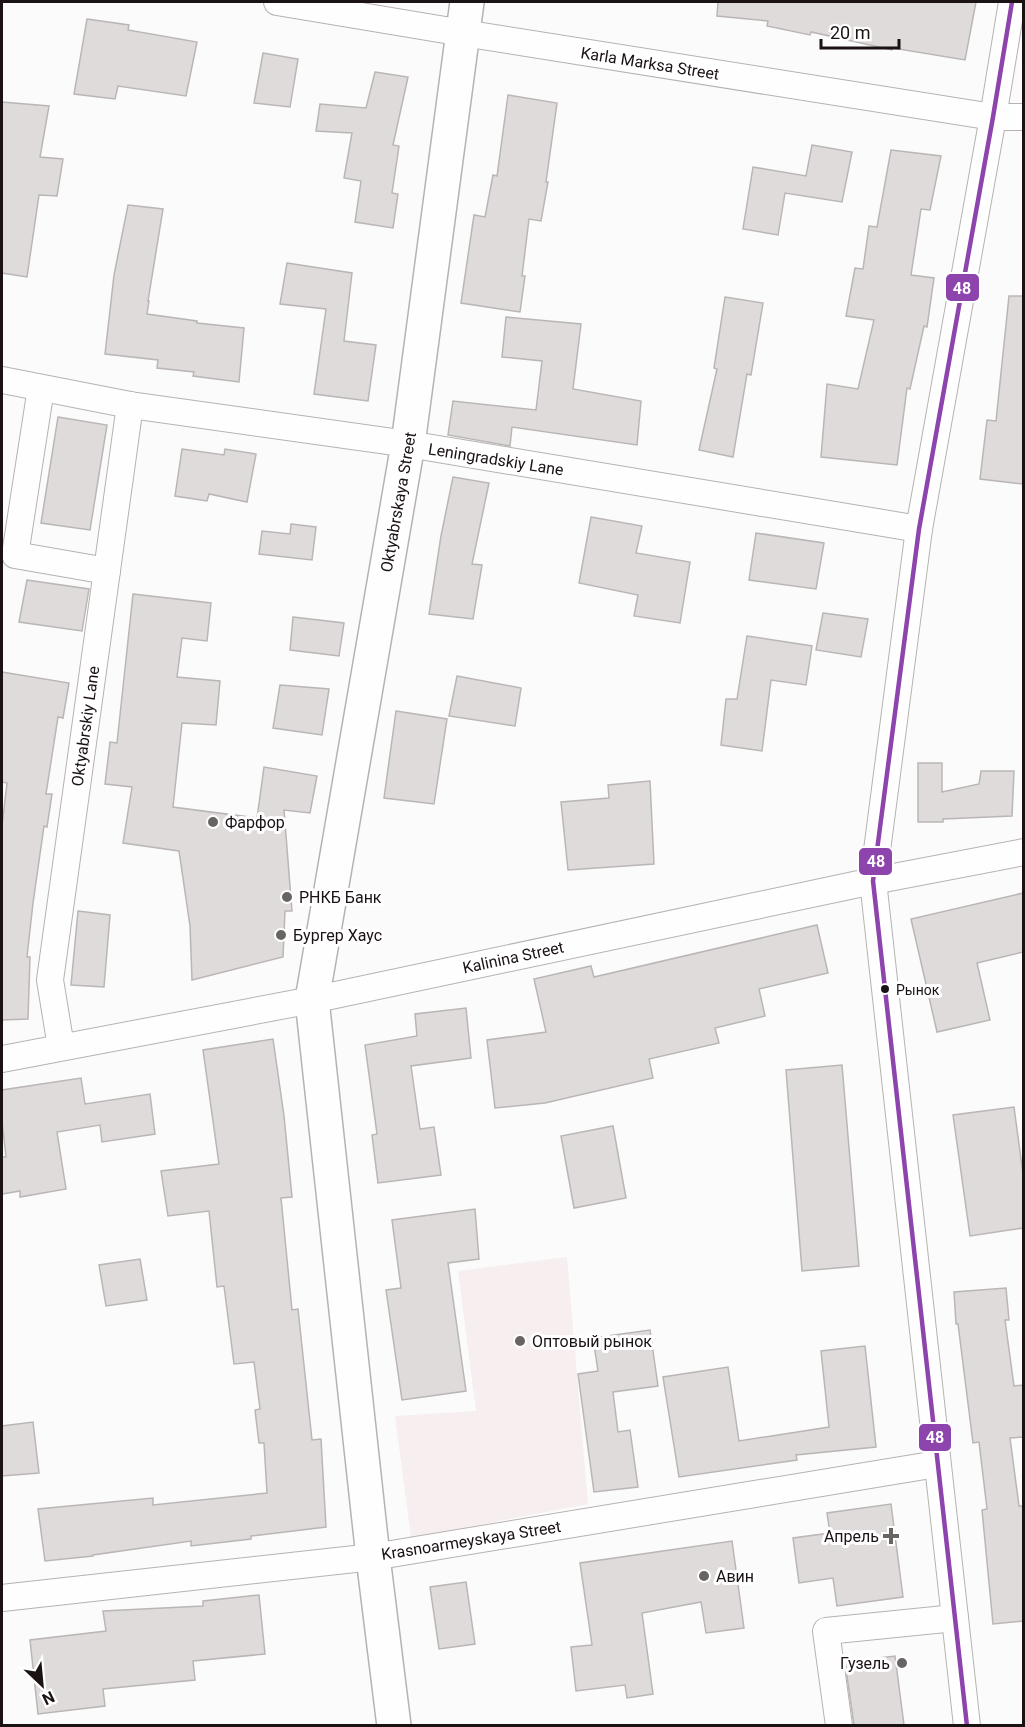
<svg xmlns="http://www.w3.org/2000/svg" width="1025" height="1727" font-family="Roboto,sans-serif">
	<rect width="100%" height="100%" fill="#fbfbfb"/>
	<path fill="#f7eeef" d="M567 1257 588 1504 411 1538 395 1416 476 1411 458 1271Z"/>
	<g fill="#e0dbdb" stroke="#bab6b6" stroke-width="1.5">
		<path d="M718 2H976L965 60 893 48 892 50 811 32 810 35 767 26 768 21 717 16Z"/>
		<path d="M87 19 129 25 128 30 197 42 186 96 118 86 115 99 74 94Z"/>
		<path d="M263 53 298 59 290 107 254 103Z"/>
		<path d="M375 72 408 77 393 145 399 146 392 193 398 194 393 228 355 222 361 181 344 178 352 133 316 131 320 104 366 108Z"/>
		<path d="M508 95 557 103 546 182H548L541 221 529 219 522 276H525L520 312 461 303 474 215 485 217 493 175 497 176Z"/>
		<path d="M2 102 49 106 40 157 63 159 57 196 39 195 27 277 2 273Z"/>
		<path d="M812 145 852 152 842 202 785 193 778 235 743 229 753 167 806 176Z"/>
		<path d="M891 150 941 156 930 210 921 209 911 275 934 278 927 327 924 326 910 389 907 388 897 465 821 457 827 384 858 389 874 320 846 316 855 268 863 269 869 226 877 227Z"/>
		<path d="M128 205 163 209 148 301H149L147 314 197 321V323L244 328 239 382 193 376 194 372 157 368 158 360 105 354 114 275Z"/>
		<path d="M287 263 352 273 344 341 376 345 368 401 314 394 326 309 280 304Z"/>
		<path d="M1009 296H1023V484L980 479 987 420 996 421Z"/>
		<path d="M725 297 763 303 751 375 747 374 733 457 699 450 717 369 714 368Z"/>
		<path d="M506 317 581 324 573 389 641 401 637 445 512 427 510 446 448 435 453 401 536 410 542 361 502 357Z"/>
		<path d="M58 417 107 425 90 530 41 523Z"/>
		<path d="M182 449 224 455 225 449 256 454 247 502 209 494 207 501 175 496Z"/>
		<path d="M453 477 489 483 472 564 482 565 473 619 429 614 441 536Z"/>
		<path d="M591 517 642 526 636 553 690 562 680 623 634 616 638 595 579 583Z"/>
		<path d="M291 524 316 527 312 560 259 554 262 531 290 534Z"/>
		<path d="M756 533 824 543 816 589 749 580Z"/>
		<path d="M27 580 89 589 82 631 19 622Z"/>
		<path d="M133 594 211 603 207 641 182 638 177 677 220 681 216 725 182 723 173 807 257 818 264 767 317 776 310 813 284 810 292 911H285L283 957 192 980 190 926 179 851 123 843 132 787 105 784 110 742 117 743Z"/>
		<path d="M823 613 868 619 861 657 816 650Z"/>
		<path d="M293 617 344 623 339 656 290 650Z"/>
		<path d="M747 636 812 646 806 685 771 680 762 751 721 745 726 699H737Z"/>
		<path d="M2 672 69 683 63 718 58 717 46 794H52L47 827 44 826 33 903 27 957H30L28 1019 2 1020V826L7 783 2 782Z"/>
		<path d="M457 676 521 688 515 726 449 716Z"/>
		<path d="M280 685 329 689 322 735 273 728Z"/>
		<path d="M396 711 447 719 434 804 384 798Z"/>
		<path d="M918 763H942V792L979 784 981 771H1014L1012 816 943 819V822H918Z"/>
		<path d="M650 781 654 864 568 870 561 802 609 798 608 785Z"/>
		<path d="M1023 893V952L977 963 990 1020 937 1032 911 919Z"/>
		<path d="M78 911 110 915 104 987 71 985Z"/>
		<path d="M817 925 828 973 759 989 765 1016 715 1028 719 1043 649 1059 653 1078 545 1103 495 1108 487 1040 546 1032 534 979 591 966 594 977Z"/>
		<path d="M466 1008 471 1058 411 1066 420 1129 434 1127 441 1175 378 1183 372 1135 377 1134 365 1045 417 1036 415 1014Z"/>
		<path d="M273 1039 284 1116 292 1197 281 1198 292 1310 298 1309 312 1440 321 1439 326 1527 251 1536V1539L191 1546V1541L93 1555V1556L45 1561 38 1509 153 1498V1505L267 1493 264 1443H259L255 1410 260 1409 254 1362 234 1364 224 1286 217 1287 209 1211 168 1216 161 1171 219 1164 203 1050Z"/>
		<path d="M842 1065 859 1266 802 1271 786 1070Z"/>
		<path d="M81 1078 85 1104 150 1094 155 1134 102 1142 100 1125 57 1132 66 1189 20 1197V1191L2 1194V1157H6L2 1121V1090Z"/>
		<path d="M1014 1107 1023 1174V1228L970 1236 953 1115Z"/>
		<path d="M613 1126 626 1198 574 1208 561 1136Z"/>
		<path d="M475 1209 479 1259 448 1263 466 1391 402 1400 386 1290 401 1288 392 1220Z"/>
		<path d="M140 1259 147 1300 106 1306 99 1265Z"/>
		<path d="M1006 1288 1009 1320H1005L1014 1386 1023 1385V1437L1010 1438 1019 1506H1023V1621L993 1624 982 1510 987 1509 979 1442 973 1443 958 1324H956L954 1292Z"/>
		<path d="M650 1330 658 1386 613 1392 618 1432 630 1430 638 1487 594 1492 578 1374 598 1371 593 1338Z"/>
		<path d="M865 1346 876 1447 796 1455 797 1460 679 1477 663 1377 728 1367 739 1441 829 1427 821 1351Z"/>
		<path d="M33 1422 39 1473 2 1476V1426Z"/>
		<path d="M891 1504 903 1597 837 1606 833 1578 799 1583 793 1538 830 1533 827 1513Z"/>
		<path d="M732 1541 744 1628 706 1633 701 1602 642 1613 653 1694 627 1698 625 1685 576 1691 571 1647 592 1645 580 1563Z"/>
		<path d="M466 1582 475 1644 439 1649 430 1587Z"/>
		<path d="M259 1595 265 1654 193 1661 195 1680 103 1689 105 1706 38 1714 30 1640 106 1631 103 1611 203 1606V1601Z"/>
		<path d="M895 1656 904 1725H854L845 1662Z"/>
	</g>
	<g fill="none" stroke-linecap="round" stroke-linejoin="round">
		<g stroke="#b7b2b2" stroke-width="28">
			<g id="minor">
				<path d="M277 2 463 33 993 117H1024"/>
				<path d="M2 380 130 405 408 444 919 529"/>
				<path d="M41 388 15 555 107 571"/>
				<path d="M61 1047 50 980 130 405"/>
				<path d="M2 1059 312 1000 873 881 1024 852"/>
				<path d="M2 1598 373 1557 937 1464"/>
				<path d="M839 1726 826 1631 955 1618"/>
				<path d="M967 1726 873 881 919 529 993 117 1012 2"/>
			</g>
		</g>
		<g stroke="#b7b2b2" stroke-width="36">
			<path id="major" d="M394 1726 373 1557 312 1000 408 444 467 2"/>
		</g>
		<use href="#minor" stroke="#fefefe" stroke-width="26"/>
		<use href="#major" stroke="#fefefe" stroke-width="33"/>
		<g stroke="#fff" stroke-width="9">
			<path id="bus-1" d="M967 1726 873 881 919 529 993 117 1012 2"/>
		</g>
		<use href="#bus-1" stroke="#8e44ad" stroke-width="4.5"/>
	</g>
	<g fill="#696464" stroke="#fff" stroke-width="2">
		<circle cx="213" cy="822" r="6"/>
		<circle cx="287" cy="897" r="6"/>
		<circle cx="281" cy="935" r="6"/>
		<circle cx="520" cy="1341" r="6"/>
		<path d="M888 1527h6v6h6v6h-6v6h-6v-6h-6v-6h6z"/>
		<circle cx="704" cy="1576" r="6"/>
		<circle cx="902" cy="1663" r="6"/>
	</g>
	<circle fill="#1b1213" stroke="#fff" stroke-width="2" cx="885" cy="989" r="5"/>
	<g text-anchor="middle" stroke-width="6" stroke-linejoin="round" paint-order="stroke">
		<g font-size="14" fill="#1b1213" stroke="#fff" text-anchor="start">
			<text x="896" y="995">Рынок</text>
		</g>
		<g font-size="16" fill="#1b1213" stroke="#fff">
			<text transform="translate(650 63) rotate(9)" y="6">Karla Marksa Street</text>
			<text transform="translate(496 459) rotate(9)" y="6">Leningradskiy Lane</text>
			<text transform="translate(398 502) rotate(-80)" y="6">Oktyabrskaya Street</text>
			<text transform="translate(85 726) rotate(-82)" y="6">Oktyabrskiy Lane</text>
			<text transform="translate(513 957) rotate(-12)" y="6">Kalinina Street</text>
			<text transform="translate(471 1540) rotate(-9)" y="6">Krasnoarmeyskaya Street</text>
		</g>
		<g font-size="16" fill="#1b1213" stroke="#fff" text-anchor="start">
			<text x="225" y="828">Фарфор</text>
			<text x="299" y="903">РНКБ Банк</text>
			<text x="293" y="941">Бургер Хаус</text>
			<text x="532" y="1347">Оптовый рынок</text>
			<text x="879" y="1542" text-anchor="end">Апрель</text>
			<text x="716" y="1582">Авин</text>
			<text x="890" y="1669" text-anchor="end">Гузель</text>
		</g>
	</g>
	<g stroke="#fff" stroke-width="2">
		<rect x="945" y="273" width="35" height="29" rx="6" fill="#8e44ad"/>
		<rect x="858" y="847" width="35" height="29" rx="6" fill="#8e44ad"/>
		<rect x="918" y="1423" width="34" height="29" rx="6" fill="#8e44ad"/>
	</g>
	<g font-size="16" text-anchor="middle" font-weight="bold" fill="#fff">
		<text x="962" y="294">48</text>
		<text x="876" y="867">48</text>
		<text x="935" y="1443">48</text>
	</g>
	<rect width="1025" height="1727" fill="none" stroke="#1b1213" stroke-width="6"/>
	<g transform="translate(42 1685) rotate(154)" stroke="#ffffff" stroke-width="4.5" paint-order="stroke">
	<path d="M0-4.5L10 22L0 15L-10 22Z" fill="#1b1213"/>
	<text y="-9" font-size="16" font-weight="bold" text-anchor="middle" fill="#1b1213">N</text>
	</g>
	<path d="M821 39v9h78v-9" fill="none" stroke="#1b1213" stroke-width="3"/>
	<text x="830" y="39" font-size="18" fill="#1b1213" stroke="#ffffff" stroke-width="4.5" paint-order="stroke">20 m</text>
</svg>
